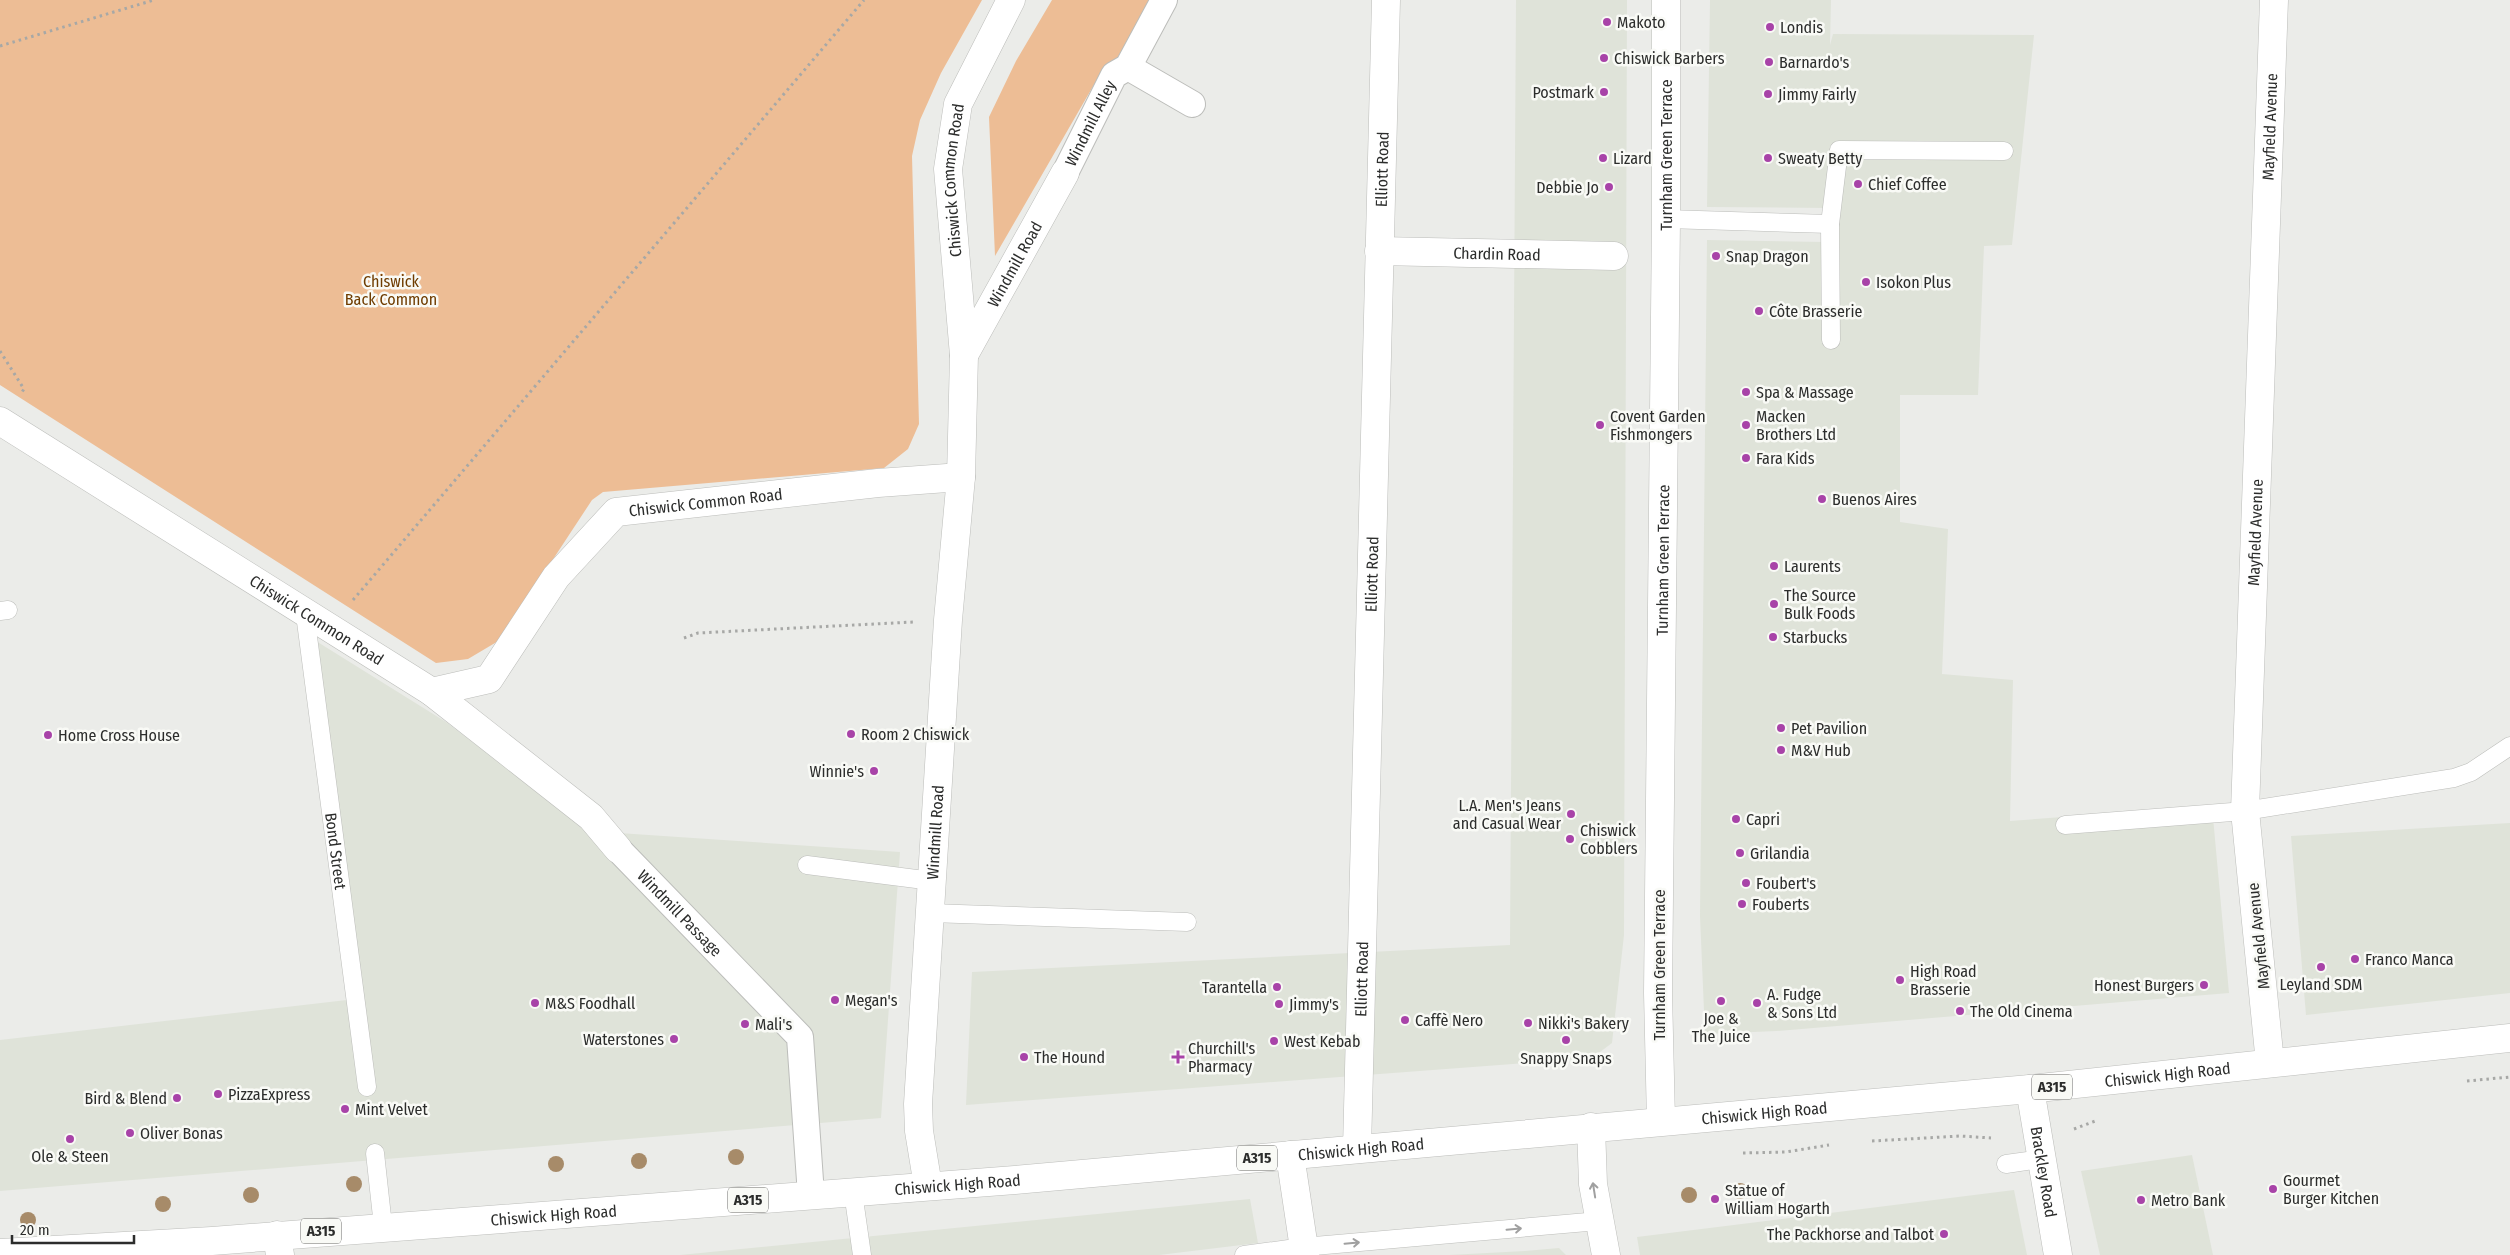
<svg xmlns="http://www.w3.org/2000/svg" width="2510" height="1255" font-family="'Fira Sans Condensed',sans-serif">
	<rect width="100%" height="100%" fill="#ebece9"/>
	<g fill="#dfe3d9">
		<path d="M1516 0H1627L1624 935 1612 1043 1592 1058 966 1105 972 972 1510 945Z"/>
		<path d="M1710 0H1831L1830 45 1833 34 2034 35 2012 245 1984 246 1978 395H1900V522L1948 529 1942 674 2013 680 2010 821 2212 806 2229 993 1777 1031 1705 1034 1700 916 1707 240 1826 242 1829 208 1707 207Z"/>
		<path d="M316 641 446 722 589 831 900 852 881 1118 0 1191V1040L364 998Z"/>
		<path d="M2510 823V993L2306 1015 2291 836Z"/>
		<path d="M2192 1155 2213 1255H2100L2081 1171Z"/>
		<path d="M2014 1190 2027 1255H1640L1637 1237Z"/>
		<path d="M1250 1199 1258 1243 1159 1255H680Z"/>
		<path d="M1559 1248 1566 1255H1449L1525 1251Z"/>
	</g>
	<g fill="#edbd95">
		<path d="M0 0H982L941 73 920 120 912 156 919 424 908 449 884 468 603 492 592 500 500 640 468 659 436 663 0 385Z"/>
		<path d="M1052 0H1151L1115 62 1103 69 995 256 989 117 1016 61Z"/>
	</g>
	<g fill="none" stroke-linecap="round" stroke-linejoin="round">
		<g stroke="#bcbdba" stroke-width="19">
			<g id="service">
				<path d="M1666 219 1830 224"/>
				<path d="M1831 340 1830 224 1839 150 2004 151"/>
				<path d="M0 611 8 610"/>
				<path id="s1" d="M305 614 367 1087"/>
				<path d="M2065 825 2245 811 2454 778 2471 772 2510 746"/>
				<path d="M807 865 932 881"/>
				<path d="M930 913 1187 922"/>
				<path d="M375 1153 383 1226"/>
				<path d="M2006 1164 2041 1159"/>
				<path d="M853 1192 862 1255"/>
				<path d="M1244 1255 1303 1247 1599 1221"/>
			</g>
		</g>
		<g stroke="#bcbdba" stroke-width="28">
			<g id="pedestrian">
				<path d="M1128 67 1192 104"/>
				<path id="s2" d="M1065 173 1114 75 1128 67 1164 0"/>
				<path id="s3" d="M618 849 800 1037 811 1195"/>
			</g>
		</g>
		<g stroke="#bcbdba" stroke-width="29">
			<g id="minor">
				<path id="s4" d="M1379 251 1614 256"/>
				<path id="s5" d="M964 355 1065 173"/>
				<path id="s6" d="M0 421 432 692 489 679 556 577 616 512 878 483 961 477"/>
				<path d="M432 692 591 817 618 849"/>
				<path id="s7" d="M2270 1063 2245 811 2274 0"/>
				<path id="s8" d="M2030 1089 2058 1255"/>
				<path d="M1591 1127 1593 1184 1606 1255"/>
				<path id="s9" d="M1357 1149 1386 0"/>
				<path d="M1290 1155 1305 1255"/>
				<path id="s10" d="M928 1186 919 1131 918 1104 948 620 961 477 964 355 948 169 958 104 1011 0"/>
				<path d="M277 1235 280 1255"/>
			</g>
		</g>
		<g stroke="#bcbdba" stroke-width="29">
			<g id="secondary">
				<path id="s11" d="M1661 1121 1658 993 1666 219V0"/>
			</g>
		</g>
		<g stroke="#bcbdba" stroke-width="29">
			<g id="primary">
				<path id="s12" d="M0 1253 212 1241 1015 1180 2030 1089 2510 1038"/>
			</g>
		</g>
		<g stroke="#a7a8a6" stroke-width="3" stroke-dasharray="2.5 4" stroke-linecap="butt">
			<path d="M0 46 154 0"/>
			<path d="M0 351 24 389 22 392"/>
			<path d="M353 600 864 0"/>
			<path d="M684 638 698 633 913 622"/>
			<path d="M2467 1081 2510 1077"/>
			<path d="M2074 1129 2098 1120"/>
			<path d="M1872 1141 1960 1136 1991 1138"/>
			<path d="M1743 1153 1786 1152 1829 1145"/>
		</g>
		<use href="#service" stroke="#fff" stroke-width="18"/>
		<use href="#pedestrian" stroke="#fff" stroke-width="26"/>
		<use href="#minor" stroke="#fff" stroke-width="28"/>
		<use href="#secondary" stroke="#fff" stroke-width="28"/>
		<use href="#primary" stroke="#fff" stroke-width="28"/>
	</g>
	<g fill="#a78b69">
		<circle cx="736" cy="1157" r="8"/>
		<circle cx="639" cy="1161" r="8"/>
		<circle cx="556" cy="1164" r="8"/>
		<circle cx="354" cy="1184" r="8"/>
		<circle cx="1740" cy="1191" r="8"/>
		<circle cx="251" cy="1195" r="8"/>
		<circle cx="1689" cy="1195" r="8"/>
		<circle cx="163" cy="1204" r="8"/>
		<circle cx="28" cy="1220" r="8"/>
	</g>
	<defs><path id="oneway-shaft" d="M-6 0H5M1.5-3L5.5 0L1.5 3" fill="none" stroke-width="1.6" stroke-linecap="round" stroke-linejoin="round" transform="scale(1.25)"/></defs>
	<g stroke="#a0a0a0">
		<use href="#oneway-shaft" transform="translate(1594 1190) rotate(-99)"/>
		<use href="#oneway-shaft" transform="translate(1514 1229) rotate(-5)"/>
		<use href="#oneway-shaft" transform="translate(1352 1243) rotate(-5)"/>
	</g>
	<g fill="#a843a8" stroke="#f9faf6" stroke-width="2">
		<circle cx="1607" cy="22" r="5"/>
		<circle cx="1770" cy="27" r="5"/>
		<circle cx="1604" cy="58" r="5"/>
		<circle cx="1769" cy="62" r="5"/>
		<circle cx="1604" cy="92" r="5"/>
		<circle cx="1768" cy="94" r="5"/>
		<circle cx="1603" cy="158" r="5"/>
		<circle cx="1768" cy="158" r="5"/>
		<circle cx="1858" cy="184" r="5"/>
		<circle cx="1609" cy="187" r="5"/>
		<circle cx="1716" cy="256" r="5"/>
		<circle cx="1866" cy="282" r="5"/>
		<circle cx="1759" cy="311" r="5"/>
		<circle cx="1746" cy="392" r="5"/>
		<circle cx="1600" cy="425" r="5"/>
		<circle cx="1746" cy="425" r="5"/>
		<circle cx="1746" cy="458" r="5"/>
		<circle cx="1822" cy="499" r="5"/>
		<circle cx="1774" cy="566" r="5"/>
		<circle cx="1774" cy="604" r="5"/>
		<circle cx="1773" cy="637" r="5"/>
		<circle cx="1781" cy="728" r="5"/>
		<circle cx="851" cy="734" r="5"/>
		<circle cx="48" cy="735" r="5"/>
		<circle cx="1781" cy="750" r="5"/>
		<circle cx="874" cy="771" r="5"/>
		<circle cx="1571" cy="814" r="5"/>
		<circle cx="1736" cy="819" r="5"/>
		<circle cx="1570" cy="839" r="5"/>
		<circle cx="1740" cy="853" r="5"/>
		<circle cx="1746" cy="883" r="5"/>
		<circle cx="1742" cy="904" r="5"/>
		<circle cx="2355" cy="959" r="5"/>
		<circle cx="2321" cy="967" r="5"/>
		<circle cx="1900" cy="980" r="5"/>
		<circle cx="2204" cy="985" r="5"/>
		<circle cx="1277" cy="987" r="5"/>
		<circle cx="835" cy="1000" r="5"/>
		<circle cx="1721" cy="1001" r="5"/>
		<circle cx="535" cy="1003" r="5"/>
		<circle cx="1757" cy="1003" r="5"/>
		<circle cx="1279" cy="1004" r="5"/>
		<circle cx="1960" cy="1011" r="5"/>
		<circle cx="1405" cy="1020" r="5"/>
		<circle cx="1528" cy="1023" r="5"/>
		<circle cx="745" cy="1024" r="5"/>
		<circle cx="674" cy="1039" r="5"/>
		<circle cx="1566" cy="1040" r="5"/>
		<circle cx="1274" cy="1041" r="5"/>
		<circle cx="1024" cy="1057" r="5"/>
		<path d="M1175.5 1049.5h5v5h5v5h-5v5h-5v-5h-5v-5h5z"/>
		<circle cx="218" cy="1094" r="5"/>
		<circle cx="177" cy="1098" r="5"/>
		<circle cx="345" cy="1109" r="5"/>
		<circle cx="130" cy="1133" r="5"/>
		<circle cx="70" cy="1139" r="5"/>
		<circle cx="2273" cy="1189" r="5"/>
		<circle cx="1715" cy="1199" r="5"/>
		<circle cx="2141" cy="1200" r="5"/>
		<circle cx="1944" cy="1234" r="5"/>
	</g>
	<g text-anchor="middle" stroke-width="5" stroke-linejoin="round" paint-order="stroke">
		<g fill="#f9faf6" stroke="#6a6a69" stroke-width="1">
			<rect x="2032" y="1074.5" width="40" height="25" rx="4"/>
			<rect x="1237" y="1145.5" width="40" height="25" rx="4"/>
			<rect x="728" y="1187.5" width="40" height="25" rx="4"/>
			<rect x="301" y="1218.5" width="40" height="25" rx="4"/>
		</g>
		<g font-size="15" font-weight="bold" fill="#2c2d2c">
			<text x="2052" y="1092">A315</text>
			<text x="1257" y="1163">A315</text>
			<text x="748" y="1205">A315</text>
			<text x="321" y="1236">A315</text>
		</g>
		<g font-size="16" fill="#2c2d2c" stroke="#f9faf6" text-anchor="start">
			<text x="1617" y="28">Makoto</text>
			<text x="1780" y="33">Londis</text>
			<text x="1614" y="64">Chiswick Barbers</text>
			<text x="1779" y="68">Barnardo's</text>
			<text x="1594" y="98" text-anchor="end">Postmark</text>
			<text x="1778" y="100">Jimmy Fairly</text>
			<text x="1613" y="164">Lizard</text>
			<text x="1778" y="164">Sweaty Betty</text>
			<text x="1868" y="190">Chief Coffee</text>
			<text x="1599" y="193" text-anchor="end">Debbie Jo</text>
			<text x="1726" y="262">Snap Dragon</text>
			<text x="1876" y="288">Isokon Plus</text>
			<text x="1769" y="317">Côte Brasserie</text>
			<text x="1756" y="398">Spa &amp; Massage</text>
			<text x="1610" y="422">Covent Garden<tspan x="1610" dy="18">Fishmongers</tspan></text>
			<text x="1756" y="422">Macken<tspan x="1756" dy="18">Brothers Ltd</tspan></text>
			<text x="1756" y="464">Fara Kids</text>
			<text x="1832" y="505">Buenos Aires</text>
			<text x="1784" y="572">Laurents</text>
			<text x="1784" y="601">The Source<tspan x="1784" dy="18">Bulk Foods</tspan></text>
			<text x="1783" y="643">Starbucks</text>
			<text x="1791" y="734">Pet Pavilion</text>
			<text x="861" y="740">Room 2 Chiswick</text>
			<text x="58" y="741">Home Cross House</text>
			<text x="1791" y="756">M&amp;V Hub</text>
			<text x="864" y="777" text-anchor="end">Winnie's</text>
			<text x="1561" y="811" text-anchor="end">L.A. Men's Jeans<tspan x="1561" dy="18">and Casual Wear</tspan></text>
			<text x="1746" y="825">Capri</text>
			<text x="1580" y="836">Chiswick<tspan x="1580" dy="18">Cobblers</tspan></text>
			<text x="1750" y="859">Grilandia</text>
			<text x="1756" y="889">Foubert's</text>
			<text x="1752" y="910">Fouberts</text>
			<text x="2365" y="965">Franco Manca</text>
			<text x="1910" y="977">High Road<tspan x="1910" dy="18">Brasserie</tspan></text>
			<text x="2321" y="990" text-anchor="middle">Leyland SDM</text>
			<text x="2194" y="991" text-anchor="end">Honest Burgers</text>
			<text x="1267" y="993" text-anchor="end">Tarantella</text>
			<text x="1767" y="1000">A. Fudge<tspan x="1767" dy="18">&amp; Sons Ltd</tspan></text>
			<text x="845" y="1006">Megan's</text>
			<text x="545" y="1009">M&amp;S Foodhall</text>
			<text x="1289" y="1010">Jimmy's</text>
			<text x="1970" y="1017">The Old Cinema</text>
			<text x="1721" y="1024" text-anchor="middle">Joe &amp;<tspan x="1721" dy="18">The Juice</tspan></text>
			<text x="1415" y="1026">Caffè Nero</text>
			<text x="1538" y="1029">Nikki's Bakery</text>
			<text x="755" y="1030">Mali's</text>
			<text x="664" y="1045" text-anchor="end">Waterstones</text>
			<text x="1284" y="1047">West Kebab</text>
			<text x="1188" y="1054">Churchill's<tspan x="1188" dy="18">Pharmacy</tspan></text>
			<text x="1034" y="1063">The Hound</text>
			<text x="1566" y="1064" text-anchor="middle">Snappy Snaps</text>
			<text x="228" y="1100">PizzaExpress</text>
			<text x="167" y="1104" text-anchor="end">Bird &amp; Blend</text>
			<text x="355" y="1115">Mint Velvet</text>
			<text x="140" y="1139">Oliver Bonas</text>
			<text x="70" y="1162" text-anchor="middle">Ole &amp; Steen</text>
			<text x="2283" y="1186">Gourmet<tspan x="2283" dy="18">Burger Kitchen</tspan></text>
			<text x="1725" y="1196">Statue of<tspan x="1725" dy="18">William Hogarth</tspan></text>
			<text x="2151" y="1206">Metro Bank</text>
			<text x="1934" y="1240" text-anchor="end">The Packhorse and Talbot</text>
		</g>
		<g font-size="16" fill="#2c2d2c" stroke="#f9faf6">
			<text dy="6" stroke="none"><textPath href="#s2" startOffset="56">Windmill Alley</textPath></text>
			<text dy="6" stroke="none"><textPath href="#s7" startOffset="938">Mayfield Avenue</textPath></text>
			<text dy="6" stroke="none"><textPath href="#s11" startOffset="966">Turnham Green Terrace</textPath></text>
			<text dy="6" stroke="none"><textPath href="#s9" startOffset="980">Elliott Road</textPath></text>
			<text dy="6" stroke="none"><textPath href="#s10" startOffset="1009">Chiswick Common Road</textPath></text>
			<text dy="6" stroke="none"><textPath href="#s4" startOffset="118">Chardin Road</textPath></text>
			<text dy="6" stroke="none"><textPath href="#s5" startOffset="104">Windmill Road</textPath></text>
			<text dy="6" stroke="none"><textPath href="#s6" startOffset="869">Chiswick Common Road</textPath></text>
			<text dy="6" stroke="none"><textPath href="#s7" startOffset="532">Mayfield Avenue</textPath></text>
			<text dy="6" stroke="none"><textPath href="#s11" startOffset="561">Turnham Green Terrace</textPath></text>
			<text dy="6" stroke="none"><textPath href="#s9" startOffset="575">Elliott Road</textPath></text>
			<text dy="6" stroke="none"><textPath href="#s6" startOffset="374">Chiswick Common Road</textPath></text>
			<text dy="6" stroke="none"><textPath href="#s10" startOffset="355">Windmill Road</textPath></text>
			<text dy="6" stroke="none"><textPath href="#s1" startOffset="239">Bond Street</textPath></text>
			<text dy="6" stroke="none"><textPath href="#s3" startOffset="89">Windmill Passage</textPath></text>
			<text transform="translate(2258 936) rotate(-96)" y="6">Mayfield Avenue</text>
			<text transform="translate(1659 965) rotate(-90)" y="6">Turnham Green Terrace</text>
			<text dy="6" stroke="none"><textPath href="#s9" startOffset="170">Elliott Road</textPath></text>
			<text dy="6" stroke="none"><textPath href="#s12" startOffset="2175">Chiswick High Road</textPath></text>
			<text dy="6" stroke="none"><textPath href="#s12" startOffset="1770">Chiswick High Road</textPath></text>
			<text dy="6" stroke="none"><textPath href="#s12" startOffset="1365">Chiswick High Road</textPath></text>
			<text dy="6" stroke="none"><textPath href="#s8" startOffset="84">Brackley Road</textPath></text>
			<text dy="6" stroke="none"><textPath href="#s12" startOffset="960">Chiswick High Road</textPath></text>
			<text dy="6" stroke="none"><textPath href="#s12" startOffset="555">Chiswick High Road</textPath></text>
		</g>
		<g font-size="16" fill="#6f3c00" stroke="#f9faf6">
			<text x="391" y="287">Chiswick<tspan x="391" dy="18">Back Common</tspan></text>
		</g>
	</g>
	<path d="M12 1235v8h122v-8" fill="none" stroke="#2c2d2c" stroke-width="2.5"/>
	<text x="20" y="1235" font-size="15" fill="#2c2d2c" stroke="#f9faf6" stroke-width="4" paint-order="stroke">20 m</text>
</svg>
